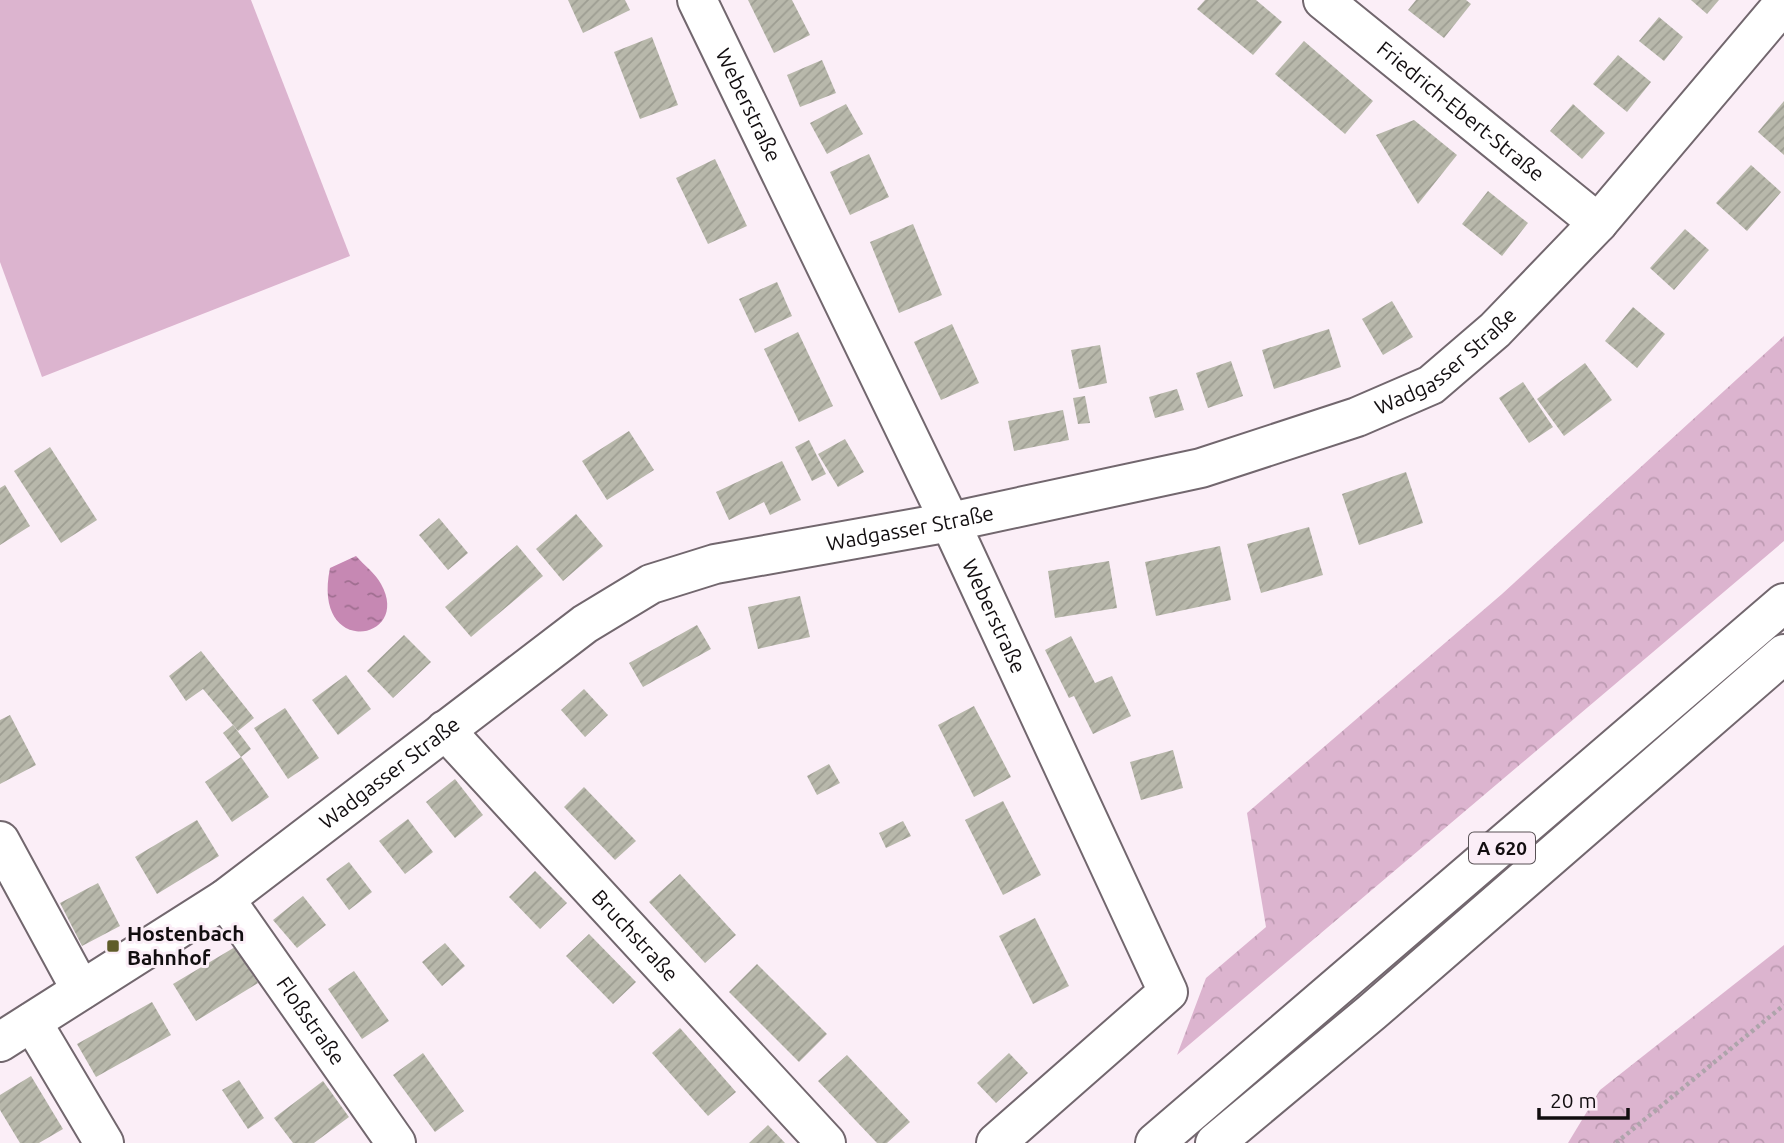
<svg xmlns="http://www.w3.org/2000/svg" width="1784" height="1143" font-family="Ubuntu,sans-serif">
	<defs>
		<pattern id="forest-crowns" width="20" height="18" patternUnits="userSpaceOnUse" patternTransform="scale(1.75)"><rect width="20" height="18" fill="#dcb4cf"/><path d="M2 6a3 3 0 1 1 6 0M12 15a3 3 0 1 1 6 0" fill="none" stroke="#bc9ab1"/></pattern>
		<pattern id="water-ripples" width="26" height="14" patternUnits="userSpaceOnUse" patternTransform="scale(1.75)"><rect width="26" height="14" fill="#c688b3"/><path d="M2 4q2-2 4 0t4 0M15 11q2-2 4 0t4 0" fill="none" stroke="#9f6e90"/></pattern>
		<pattern id="building-hatch" width="6" height="6" patternUnits="userSpaceOnUse" patternTransform="scale(1.75)"><rect width="6" height="6" fill="#b8b8ab"/><path d="M-1 1l2-2M0 6l6-6M5 7l2-2" fill="none" stroke="#9d9d92"/></pattern>
	</defs>
	<rect width="100%" height="100%" fill="#fbeef7"/>
	<path fill="#dcb4cf" d="M0 0H251L350 256 42 377 0 262Z"/>
	<g fill="url(#forest-crowns)">
		<path d="M1784 336V541L1177 1055 1206 978 1266 927 1247 813 1502 594Z"/>
		<path d="M1784 945V1143H1568L1600 1090Z"/>
	</g>
	<path fill="url(#water-ripples)" d="M356 556C364 565 375 573 381 584 413 641 311 659 330 568Z"/>
	<g fill="url(#building-hatch)">
		<path d="M568 0H625L630 10 583 33Z"/>
		<path d="M748 0H792L810 35 774 53Z"/>
		<path d="M1205 0H1256L1282 22 1253 55 1197 9Z"/>
		<path d="M1416 0H1466L1471 4 1444 38 1408 10Z"/>
		<path d="M1691 0H1719L1707 14Z"/>
		<path d="M1659 17 1683 37 1664 61 1639 41Z"/>
		<path d="M652 37 678 105 640 119 614 52Z"/>
		<path d="M1304 41 1373 101 1345 134 1275 74Z"/>
		<path d="M1618 55 1651 82 1627 112 1593 84Z"/>
		<path d="M822 60 836 93 800 107 787 75Z"/>
		<path d="M1784 101V155L1758 132Z"/>
		<path d="M846 104 863 134 827 154 810 123Z"/>
		<path d="M1573 104 1605 133 1582 159 1550 131Z"/>
		<path d="M1414 120 1457 155 1418 204 1376 135Z"/>
		<path d="M869 154 889 197 850 215 830 172Z"/>
		<path d="M715 159 747 226 708 244 676 178Z"/>
		<path d="M1751 165 1781 192 1747 231 1716 203Z"/>
		<path d="M1488 191 1528 223 1502 256 1462 224Z"/>
		<path d="M913 224 942 295 899 313 870 242Z"/>
		<path d="M1685 229 1709 250 1674 290 1650 268Z"/>
		<path d="M777 282 792 316 755 333 739 299Z"/>
		<path d="M1392 301 1413 337 1383 355 1362 319Z"/>
		<path d="M1633 307 1665 334 1637 368 1605 341Z"/>
		<path d="M952 324 979 383 941 400 914 342Z"/>
		<path d="M1329 329 1341 367 1274 389 1262 350Z"/>
		<path d="M798 332 833 406 799 422 764 349Z"/>
		<path d="M1100 345 1107 383 1079 389 1071 350Z"/>
		<path d="M1231 361 1243 396 1208 408 1196 373Z"/>
		<path d="M1585 363 1612 400 1564 436 1537 399Z"/>
		<path d="M1523 382 1553 427 1529 443 1499 398Z"/>
		<path d="M1177 389 1184 410 1155 418 1149 397Z"/>
		<path d="M1085 396 1090 423 1078 424 1073 398Z"/>
		<path d="M1063 410 1069 440 1014 451 1008 421Z"/>
		<path d="M629 431 654 470 607 500 582 461Z"/>
		<path d="M845 439 864 472 838 487 818 454Z"/>
		<path d="M809 440 826 474 812 481 795 447Z"/>
		<path d="M50 447 97 520 61 543 14 471Z"/>
		<path d="M782 461 801 500 770 515 764 502 729 520 716 492Z"/>
		<path d="M1406 472 1423 523 1359 545 1342 494Z"/>
		<path d="M5 485 30 526 0 545V488Z"/>
		<path d="M576 514 603 546 563 581 536 549Z"/>
		<path d="M439 518 468 553 448 570 419 535Z"/>
		<path d="M1309 527 1323 575 1261 593 1247 544Z"/>
		<path d="M517 545 543 576 471 637 445 607Z"/>
		<path d="M1220 546 1231 600 1156 616 1145 562Z"/>
		<path d="M1109 561 1117 608 1055 618 1048 571Z"/>
		<path d="M800 596 810 637 758 649 748 607Z"/>
		<path d="M697 625 711 649 643 687 629 663Z"/>
		<path d="M404 635 431 662 393 698 367 671Z"/>
		<path d="M1071 636 1095 683 1112 676 1131 716 1093 734 1074 696 1069 698 1045 650Z"/>
		<path d="M201 651 254 718 238 731 203 689 186 701 169 676Z"/>
		<path d="M346 675 371 709 338 735 312 700Z"/>
		<path d="M584 689 608 715 585 737 561 710Z"/>
		<path d="M974 706 1011 777 974 797 938 725Z"/>
		<path d="M285 708 319 758 288 779 254 728Z"/>
		<path d="M10 715 36 765 0 784V720Z"/>
		<path d="M233 725 251 749 241 757 223 733Z"/>
		<path d="M1173 750 1183 788 1141 800 1130 762Z"/>
		<path d="M241 757 269 797 232 822 205 782Z"/>
		<path d="M829 764 840 783 817 795 807 776Z"/>
		<path d="M455 779 483 815 455 838 426 802Z"/>
		<path d="M584 787 636 841 615 860 564 807Z"/>
		<path d="M1003 801 1041 875 1003 895 965 820Z"/>
		<path d="M408 819 433 852 405 874 379 841Z"/>
		<path d="M197 820 219 856 157 894 135 857Z"/>
		<path d="M903 821 911 836 886 848 879 833Z"/>
		<path d="M349 862 372 892 349 910 326 879Z"/>
		<path d="M535 871 567 903 540 929 509 897Z"/>
		<path d="M680 874 736 935 705 963 649 902Z"/>
		<path d="M98 883 120 926 82 946 60 903Z"/>
		<path d="M303 896 326 925 297 948 273 920Z"/>
		<path d="M1035 918 1069 986 1033 1004 999 936Z"/>
		<path d="M589 934 636 982 613 1004 566 956Z"/>
		<path d="M445 943 465 966 442 986 422 962Z"/>
		<path d="M235 947 258 983 196 1021 173 984Z"/>
		<path d="M757 964 827 1034 799 1062 729 992Z"/>
		<path d="M354 971 389 1021 362 1039 328 989Z"/>
		<path d="M152 1002 171 1035 96 1077 77 1044Z"/>
		<path d="M680 1028 736 1092 708 1116 652 1053Z"/>
		<path d="M423 1053 464 1111 435 1132 393 1075Z"/>
		<path d="M1009 1053 1028 1073 996 1103 977 1083Z"/>
		<path d="M847 1055 910 1122 887 1143H877L818 1081Z"/>
		<path d="M31 1076 63 1129 39 1143H20L0 1110V1095Z"/>
		<path d="M239 1080 264 1118 248 1129 222 1090Z"/>
		<path d="M323 1081 349 1117 314 1143H293L274 1118Z"/>
		<path d="M768 1125 785 1143H749Z"/>
	</g>
	<g fill="none" stroke-linecap="round" stroke-linejoin="round">
		<g stroke="#72676e" stroke-width="42">
			<g id="minor">
				<path id="s1" d="M697 0 950 522 1168 992 996 1143"/>
				<path id="s2" d="M1323 0 1598 223"/>
				<path id="s3" d="M445 730 826 1143"/>
				<path d="M0 841 81 990"/>
				<path id="s4" d="M225 899 396 1143"/>
				<path d="M32 1022 104 1143"/>
				<path id="s5" d="M0 1042 225 899 585 624 651 584 715 564 950 522 1201 468 1357 417 1431 385 1495 330 1598 223 1784 3"/>
			</g>
		</g>
		<g stroke="#72676e" stroke-width="42">
			<g id="highway">
				<path d="M1155 1143 1784 603"/>
				<path d="M1215 1143 1372 1012 1784 654"/>
			</g>
		</g>
		<path stroke="#aea4ab" stroke-width="4.5" stroke-dasharray="3.5 3.5" stroke-linecap="butt" d="M1616 1143 1784 1005"/>
		<use href="#minor" stroke="#fff" stroke-width="38"/>
		<use href="#highway" stroke="#fff" stroke-width="38"/>
	</g>
	<rect fill="#5f5c29" stroke="#fbeef7" stroke-width="2.5" x="106" y="939" width="14" height="14" rx="3.5"/>
	<g text-anchor="middle" stroke-width="6" stroke-linejoin="round" paint-order="stroke">
		<rect fill="#fbeef7" stroke="#585155" stroke-width="2" x="1469" y="832.5" width="66" height="31" rx="5"/>
		<g font-size="19" font-weight="bold" fill="#120e10">
			<text x="1502" y="855">A 620</text>
		</g>
		<g font-size="21" fill="#120e10" stroke="#fbeef7">
			<text dy="7" stroke="none"><textPath href="#s1" startOffset="117">Weberstraße</textPath></text>
			<text dy="7" stroke="none"><textPath href="#s2" startOffset="177">Friedrich-Ebert-Straße</textPath></text>
			<text dy="7" stroke="none"><textPath href="#s5" startOffset="1629">Wadgasser Straße</textPath></text>
			<text dy="7" stroke="none"><textPath href="#s5" startOffset="1062">Wadgasser Straße</textPath></text>
			<text dy="7" stroke="none"><textPath href="#s1" startOffset="684">Weberstraße</textPath></text>
			<text dy="7" stroke="none"><textPath href="#s5" startOffset="474">Wadgasser Straße</textPath></text>
			<text dy="7" stroke="none"><textPath href="#s3" startOffset="280">Bruchstraße</textPath></text>
			<text dy="7" stroke="none"><textPath href="#s4" startOffset="149">Floßstraße</textPath></text>
		</g>
		<g font-size="21" font-weight="bold" fill="#120e10" stroke="#fbeef7" text-anchor="start">
			<text x="127" y="941">Hostenbach<tspan x="127" dy="24">Bahnhof</tspan></text>
		</g>
	</g>
	<path d="M1539 1108v10h89v-10" fill="none" stroke="#120e10" stroke-width="3.5"/>
	<text x="1550" y="1108" font-size="21" fill="#120e10" stroke="#fbeef7" stroke-width="5" paint-order="stroke">20 m</text>
</svg>
